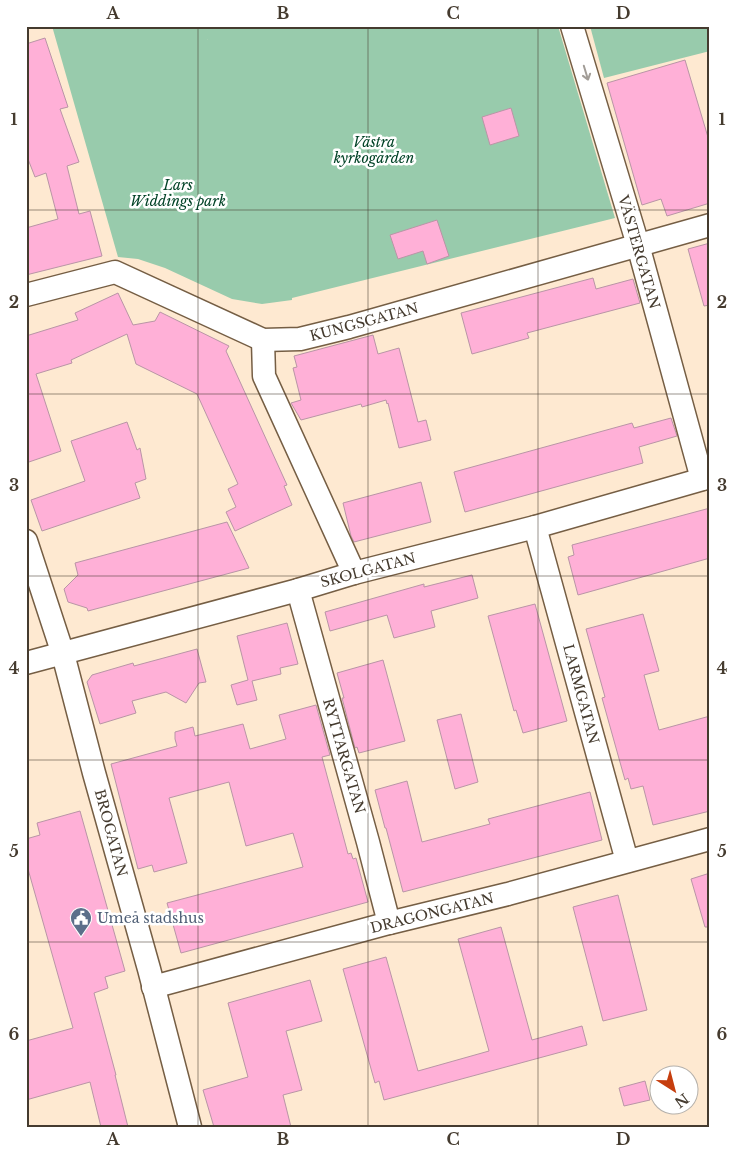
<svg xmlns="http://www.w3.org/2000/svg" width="736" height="1153" font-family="'Libre Baskerville',serif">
	<rect width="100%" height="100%" fill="#fee9d1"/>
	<g fill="#98cbac">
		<path d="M52 26H204L208 40 204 26H558L615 218 292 298V300L262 304 232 299 165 268 138 259 118 257Z"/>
		<path d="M590 26H710V51L604 78Z"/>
	</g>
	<g fill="#ffb0d7" stroke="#b995a6">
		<path d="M45 38 68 107 60 109 79 162 67 166 79 214 90 211 102 256 26 275V228L58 219 46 173 35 177 26 154V44Z"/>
		<path d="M685 60 710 144V203L667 216 661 199 642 205 607 83Z"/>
		<path d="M511 108 519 136 490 145 482 117Z"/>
		<path d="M437 220 449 256 427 264 423 251 398 259 390 235Z"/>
		<path d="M710 243V305L704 306 688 249Z"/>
		<path d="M593 278 596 289 633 279 640 303 527 333 529 338 472 354 461 313Z"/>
		<path d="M118 293 133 325 155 321 160 312 229 346 226 351 287 485 284 486 292 505 235 531 226 512 236 507 228 489 238 484 197 394 136 364 127 334 71 360 72 363 36 374 61 451 26 463V336L78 320 75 313Z"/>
		<path d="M373 335 378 354 399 348 418 422 426 420 431 440 399 448 388 403 387 404 386 400 362 407 361 404 301 420 291 403 301 400 293 368 297 367 294 356Z"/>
		<path d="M671 418 677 436 639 447 643 463 465 512 454 472 632 423 634 428Z"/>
		<path d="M127 422 137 450 140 448 146 479 135 483 140 498 42 531 31 500 85 481 71 441Z"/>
		<path d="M421 482 431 522 354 542 351 536 343 503Z"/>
		<path d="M710 508V558L578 595 568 557 574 555 572 545Z"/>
		<path d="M227 522 249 568 88 611 87 608 68 602 64 589 78 575 75 563Z"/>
		<path d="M472 575 478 598 431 611 435 627 394 638 387 615 330 631 325 612 424 584V587Z"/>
		<path d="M535 604 567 721 523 733 516 710 514 711 488 616Z"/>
		<path d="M643 614 659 671 644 675 659 730 710 716V811L653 825 643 786 631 789 628 778 625 780 602 698 605 697 586 629Z"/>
		<path d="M287 623 298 664 280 668 281 674 252 681 257 700 237 705 231 685 248 680 237 636Z"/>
		<path d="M197 649 206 682 199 683 186 703 166 692 132 701 136 713 100 724 87 682 92 675 133 663 134 666Z"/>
		<path d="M383 660 405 741 359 753 357 747 355 748 342 698H344L337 673Z"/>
		<path d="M316 705 330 755 322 757 348 854 351 853 353 859 356 858 368 902 181 953 167 903 303 867 293 833 246 846 229 782 169 798 187 863 154 872 152 865 138 869 111 764 177 746 175 739V732L193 727 195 736 243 724 250 749 286 739 279 715Z"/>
		<path d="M461 714 478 782 455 789 437 720Z"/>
		<path d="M407 781 422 842 490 824 488 819 590 792 602 840 403 892 386 828H385L375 790Z"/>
		<path d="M80 811 125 971 105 977 108 988 94 993 116 1075H115L128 1127H101L90 1082 26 1100V1041L73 1028 26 862V839L40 835 37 823Z"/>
		<path d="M710 873V927H705L691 879Z"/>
		<path d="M618 895 647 1010 603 1021 573 907Z"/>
		<path d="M501 927 532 1040 582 1026 587 1045 384 1100 379 1081 375 1083 343 969 386 957 418 1071 489 1051 458 939Z"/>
		<path d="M310 980 322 1021 286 1031 302 1090 283 1095 291 1127H214L203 1090 248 1077 228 1003Z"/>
		<path d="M645 1081 650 1100 624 1106 619 1088Z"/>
	</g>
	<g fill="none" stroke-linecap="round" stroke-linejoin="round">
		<g stroke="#755e44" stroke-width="25">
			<g id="minor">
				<path d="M572 26 638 245 702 479"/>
				<path d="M26 295 115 272 263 340 300 339 349 327 710 225"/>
				<path d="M263 340 264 376 354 573"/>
				<path d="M535 527 627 861"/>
				<path d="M26 541 63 654 94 773 149 969 190 1127"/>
				<path d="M298 590 368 842 389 923"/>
				<path d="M26 663 298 590 354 573 535 527 710 477"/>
				<path d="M153 987 389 923 508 894 710 839"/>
			</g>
		</g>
		<use href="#minor" stroke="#fff" stroke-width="22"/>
	</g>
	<defs><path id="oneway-shaft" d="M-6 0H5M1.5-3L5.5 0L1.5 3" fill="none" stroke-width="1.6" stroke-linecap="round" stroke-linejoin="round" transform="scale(1.25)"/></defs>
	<use stroke="#a29d97" href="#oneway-shaft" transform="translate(586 73) rotate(73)"/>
	<path fill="none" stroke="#453b2f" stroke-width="1" stroke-opacity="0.55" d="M198 26V1127M368 26V1127M538 26V1127M26 210H710M26 394H710M26 576H710M26 760H710M26 942H710"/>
	<defs>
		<g id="civic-pin" transform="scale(1.125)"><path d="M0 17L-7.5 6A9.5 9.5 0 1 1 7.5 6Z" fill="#5c6f8a" stroke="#fff"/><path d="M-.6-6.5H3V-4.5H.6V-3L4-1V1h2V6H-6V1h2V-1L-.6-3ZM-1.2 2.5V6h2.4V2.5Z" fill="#fff"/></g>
	</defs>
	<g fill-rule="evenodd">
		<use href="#civic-pin" x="81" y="918"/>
	</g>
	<g text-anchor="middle" stroke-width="5" stroke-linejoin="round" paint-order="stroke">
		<g font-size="14" font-style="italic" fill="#004226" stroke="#fff">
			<text x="374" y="147">Västra<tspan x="374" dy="16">kyrkogården</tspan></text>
			<text x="178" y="190">Lars<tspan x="178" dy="16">Widdings park</tspan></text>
		</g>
		<g font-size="14" fill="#453b2f" stroke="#fff">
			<text transform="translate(639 252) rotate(74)" y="5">VÄSTERGATAN</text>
			<text transform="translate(364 322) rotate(-15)" y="5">KUNGSGATAN</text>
			<text transform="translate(368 570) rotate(-15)" y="5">SKOLGATAN</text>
			<text transform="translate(581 694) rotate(75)" y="5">LARMGATAN</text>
			<text transform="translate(344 756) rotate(74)" y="5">RYTTARGATAN</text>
			<text transform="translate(111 833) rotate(75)" y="5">BROGATAN</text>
			<text transform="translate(432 913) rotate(-14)" y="5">DRAGONGATAN</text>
		</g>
		<g font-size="14" fill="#4e5e75" stroke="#fff" text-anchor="start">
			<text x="97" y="923">Umeå stadshus</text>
		</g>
	</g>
	<rect width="736" height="1153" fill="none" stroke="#ffffff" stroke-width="55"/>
	<g transform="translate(674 1090) rotate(144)"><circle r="24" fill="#ffffff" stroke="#b5b1ac"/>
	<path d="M0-4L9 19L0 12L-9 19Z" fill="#c63e0e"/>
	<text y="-8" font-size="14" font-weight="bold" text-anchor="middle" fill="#453b2f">N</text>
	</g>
	<rect x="28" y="28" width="680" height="1098" fill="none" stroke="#453b2f" stroke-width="2"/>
	<g font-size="16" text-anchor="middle" font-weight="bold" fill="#453b2f">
		<text x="113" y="19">A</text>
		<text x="283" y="19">B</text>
		<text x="453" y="19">C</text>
		<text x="623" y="19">D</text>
		<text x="14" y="125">1</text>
		<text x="722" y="125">1</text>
		<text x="14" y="308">2</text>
		<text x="722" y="308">2</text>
		<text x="14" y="491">3</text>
		<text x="722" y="491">3</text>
		<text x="14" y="674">4</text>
		<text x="722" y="674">4</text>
		<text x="14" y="857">5</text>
		<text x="722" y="857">5</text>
		<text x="14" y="1040">6</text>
		<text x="722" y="1040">6</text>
		<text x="113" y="1145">A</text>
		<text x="283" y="1145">B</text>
		<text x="453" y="1145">C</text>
		<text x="623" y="1145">D</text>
	</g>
</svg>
